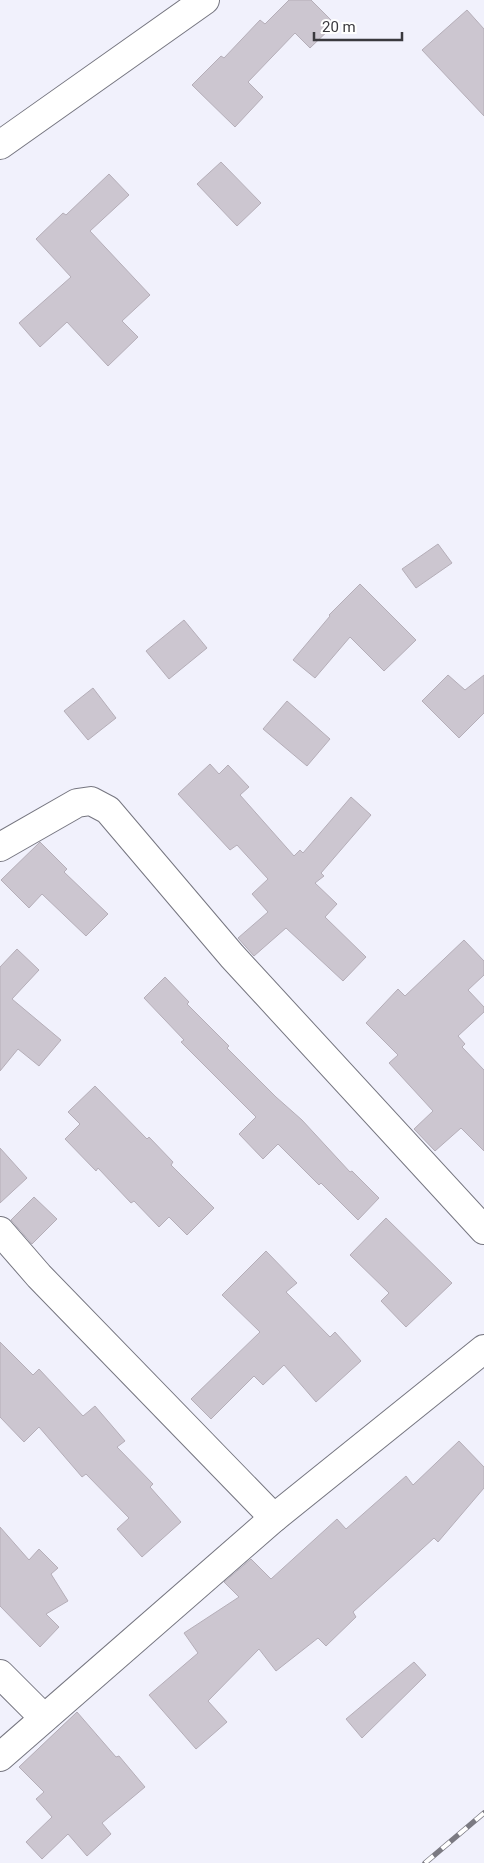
<svg xmlns="http://www.w3.org/2000/svg" width="484" height="1863" font-family="Roboto,sans-serif">
	<rect width="100%" height="100%" fill="#f1f1fc"/>
	<g fill="#ccc6d0" stroke="#b5aeb8">
		<path d="M289 0H311L335 24 310 48 295 33 248 82 263 97 235 127 192 85 221 56 224 58 260 20 265 24Z"/>
		<path d="M467 10 484 29V116L422 50Z"/>
		<path d="M221 162 261 203 237 226 197 184Z"/>
		<path d="M109 174 129 195 90 231 150 295 122 321 138 337 108 366 67 322 40 347 19 323 71 277 36 239 63 213 66 215Z"/>
		<path d="M438 544 452 563 416 588 402 569Z"/>
		<path d="M360 584 416 640 384 671 350 637 315 678 293 660 330 616 329 615Z"/>
		<path d="M184 620 207 648 169 679 146 651Z"/>
		<path d="M448 675 465 690 484 675V713L459 738 422 701Z"/>
		<path d="M93 688 116 718 88 740 64 711Z"/>
		<path d="M287 701 330 739 307 766 263 729Z"/>
		<path d="M210 764 219 774 228 765 249 787 240 795 294 856 300 850 303 853 351 797 371 815 321 873 324 876 315 883 337 904 325 917 366 957 343 981 286 928 254 956 238 938 268 912 252 894 268 879 237 845 230 850 178 794Z"/>
		<path d="M40 842 67 869 64 872 108 914 86 936 42 894 29 908 1 880Z"/>
		<path d="M464 940 484 961V975L468 990 484 1007V1012L458 1036 465 1044 462 1047 484 1070V1151L461 1128 435 1151 414 1129 433 1111 389 1063 398 1055 366 1023 398 989 405 996Z"/>
		<path d="M17 949 39 970 12 999 61 1040 39 1066 18 1049 0 1071V967Z"/>
		<path d="M165 977 189 1002 187 1004 229 1046 227 1048 276 1097 302 1120 350 1172 352 1171 379 1198 358 1220 321 1183 319 1185 278 1144 263 1159 239 1134 256 1117 181 1042 184 1040 144 998Z"/>
		<path d="M95 1086 147 1139 149 1137 173 1162 171 1165 214 1208 187 1235 169 1217 159 1227 134 1201 131 1203 98 1168 96 1171 65 1139 80 1124 68 1112Z"/>
		<path d="M0 1148 27 1178 0 1203Z"/>
		<path d="M34 1197 57 1219 32 1244 11 1220Z"/>
		<path d="M386 1218 452 1283 406 1327 381 1301 389 1293 350 1255Z"/>
		<path d="M266 1251 297 1283 286 1292 330 1337 335 1332 361 1361 316 1402 284 1365 263 1385 254 1376 211 1419 191 1399 260 1332 222 1295Z"/>
		<path d="M0 1342 33 1375 39 1369 83 1416 95 1406 125 1441 117 1447 153 1484 150 1487 181 1522 142 1557 117 1529 129 1518 86 1474 82 1477 39 1427 24 1442 0 1417Z"/>
		<path d="M459 1441 484 1467V1488L438 1542 434 1538 387 1581 353 1612 356 1617 326 1646 318 1638 276 1671 259 1649 208 1701 227 1722 196 1749 149 1695 198 1653 184 1633 239 1597 224 1582 251 1559 271 1579 337 1519 346 1529 406 1476 413 1485Z"/>
		<path d="M0 1527 29 1560 39 1549 58 1568 51 1574 68 1601 46 1614 59 1627 40 1647 0 1606Z"/>
		<path d="M414 1662 426 1675 362 1738 346 1719Z"/>
		<path d="M77 1712 116 1757 119 1756 145 1787 102 1823 111 1834 87 1856 68 1834 42 1859 26 1842 52 1817 36 1799 44 1792 19 1767Z"/>
	</g>
	<g fill="none" stroke-linecap="round" stroke-linejoin="round">
		<g stroke="#767680" stroke-width="30">
			<g id="minor">
				<path d="M0 145 205 0"/>
				<path d="M0 847 77 803 91 801 108 810 232 956 484 1230"/>
				<path d="M0 1231 39 1276 274 1518"/>
				<path d="M0 1674 44 1718"/>
				<path d="M0 1757 274 1518 484 1349"/>
			</g>
		</g>
		<use href="#minor" stroke="#fff" stroke-width="28"/>
		<g stroke="#7b7a82" stroke-width="5.5">
			<path id="rail" d="M425 1863 484 1813"/>
		</g>
		<use href="#rail" stroke="#fff" stroke-width="4" stroke-dasharray="11" stroke-linecap="butt"/>
	</g>
	<path d="M314 32v8h88v-8" fill="none" stroke="#3a393e" stroke-width="2.5"/>
	<text x="322" y="32" font-size="15" fill="#3a393e" stroke="#ffffff" stroke-width="4" paint-order="stroke">20 m</text>
</svg>
